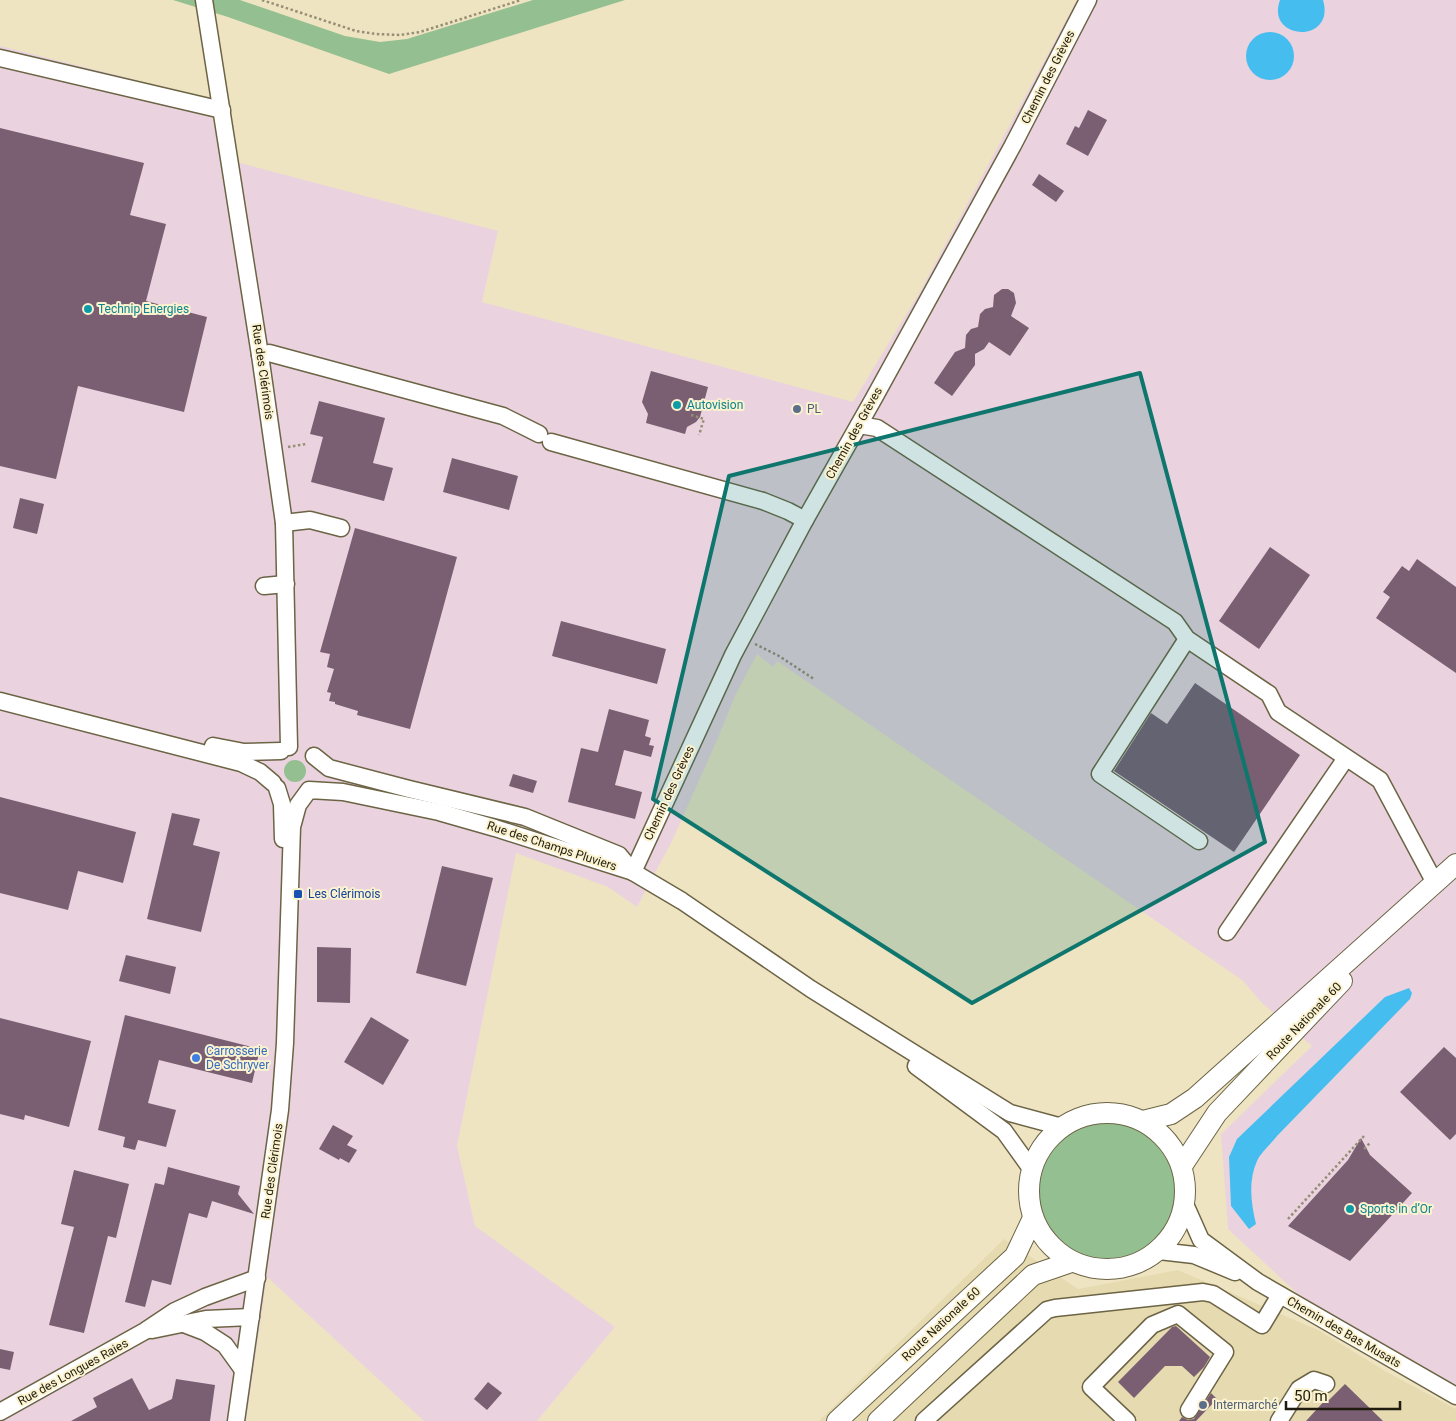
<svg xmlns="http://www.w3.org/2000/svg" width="1456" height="1421" font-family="Roboto,sans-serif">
	<rect width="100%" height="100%" fill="#eee4c2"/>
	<path fill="#e6dab0" d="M1004 1239 1078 1289 1178 1270 1318 1330 1385 1371 1456 1409V1421H819Z"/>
	<path fill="#ead3df" d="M1077 0H1456V1398L1297 1293 1228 1229 1221 1134 1312 1046 1262 1003 1242 980 777 661 773 667 757 654 735 696 718 738 673 839 637 907 608 887 516 853 457 1146 475 1226 615 1327 537 1421H424L267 1277 246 1421H0V46L208 98 221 158 498 231 482 302 853 402 918 295Z"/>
	<g fill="#94bf90">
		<path d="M173 0H240L345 36 380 42 407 39 533 0H625L389 74 228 17Z"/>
		<circle cx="295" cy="771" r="11"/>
		<circle cx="1107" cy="1191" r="68"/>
	</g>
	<g fill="#45beef">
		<path d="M1280 0H1323C1336 44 1265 41 1280 0Z"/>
		<circle cx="1270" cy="56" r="24"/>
		<path d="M1409 988 1412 993 1410 999 1277 1136C1271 1144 1261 1152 1257 1161 1248 1181 1251 1203 1256 1224L1249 1229 1231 1206 1229 1157 1237 1139 1385 997Z"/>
	</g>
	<g fill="#7a5e72">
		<path d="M1088 110 1107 120 1088 156 1066 144 1075 126 1079 128Z"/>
		<path d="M0 128 144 163 130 215 166 224 146 301 207 317 184 412 78 386 56 479 0 466Z"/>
		<path d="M1039 174 1064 191 1056 202 1032 185Z"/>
		<path d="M1002 289H1008L1014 293 1016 303 1011 316 1029 328 1010 356 989 342 984 349 975 354V365L952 396 934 383 955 352 965 348 966 335 971 329 978 327 980 314 985 309 993 307 994 295Z"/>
		<path d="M651 371 708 387 700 417 696 422 687 427 685 434 646 423 648 414 642 402Z"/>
		<path d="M319 401 385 418 373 463 393 468 384 501 311 482 323 437 310 434Z"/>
		<path d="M452 458 518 476 509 510 443 492Z"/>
		<path d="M20 498 44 504 37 534 13 528Z"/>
		<path d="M355 528 457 557 410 729 357 715 358 711 335 704V702L329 701 331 693 327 692 334 669 327 667 330 654 320 652Z"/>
		<path d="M1270 547 1310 575 1259 649 1219 621Z"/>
		<path d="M1417 559 1456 587V673L1376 618 1390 597 1383 592 1402 566 1409 571Z"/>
		<path d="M561 621 666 649 657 684 552 656Z"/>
		<path d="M1195 683 1300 755 1234 852 1114 771 1151 713 1167 724Z"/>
		<path d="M609 709 649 720 645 736 651 738 649 745 654 746 651 757 624 750 615 785 642 792 635 819 568 802 581 748 598 752Z"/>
		<path d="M513 774 537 781 533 793 509 786Z"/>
		<path d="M0 797 136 832 123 883 78 871 68 910 0 893Z"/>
		<path d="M172 813 200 819 193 845 220 852 201 932 147 919Z"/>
		<path d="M442 866 493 878 466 986 416 973Z"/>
		<path d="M317 947 351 948 350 1003 317 1002Z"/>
		<path d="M126 955 176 967 170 994 119 981Z"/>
		<path d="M125 1015 260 1049 252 1083 159 1060 148 1103 176 1110 166 1147 138 1140 135 1150 123 1147 125 1137 98 1130Z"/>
		<path d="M371 1017 409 1040 383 1085 344 1062Z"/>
		<path d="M0 1018 91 1041 69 1127 25 1115 24 1120 0 1114Z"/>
		<path d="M1444 1047 1456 1058V1134L1450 1140 1400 1092Z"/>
		<path d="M333 1125 353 1136 347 1145 357 1150 349 1163 340 1158 339 1160 319 1149Z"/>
		<path d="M1361 1138 1370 1155 1412 1193 1350 1261 1288 1226 1348 1160Z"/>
		<path d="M168 1167 240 1186 238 1194 254 1214 212 1201 207 1218 189 1213 171 1285 152 1280 145 1307 125 1302 155 1183 164 1185Z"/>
		<path d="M74 1170 129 1184 116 1238 108 1236 84 1333 49 1325 74 1227 61 1224Z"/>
		<path d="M1176 1326 1210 1357 1204 1367 1194 1377 1182 1366H1165L1134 1398 1118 1382 1172 1327Z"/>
		<path d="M0 1349 14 1352 10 1370 0 1368Z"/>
		<path d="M132 1378 149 1410 172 1399 176 1379 215 1385 210 1421H71L97 1407 93 1398Z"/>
		<path d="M488 1382 502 1393 487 1410 474 1399Z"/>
		<path d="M1345 1384 1383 1421H1306L1327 1398 1329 1400Z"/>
		<path d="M1211 1393 1217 1399 1196 1421H1179L1182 1417 1188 1420 1194 1419Z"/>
	</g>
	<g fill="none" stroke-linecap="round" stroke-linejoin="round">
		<g stroke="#6c6445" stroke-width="19">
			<g id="minor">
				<path d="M204 0 260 355 284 523 289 747"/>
				<path d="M0 58 222 110"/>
				<path d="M260 355 269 353 503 416 539 434"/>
				<path d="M859 425 877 428 1175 622 1187 639 1269 694 1278 712 1380 780 1435 883"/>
				<path d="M551 442 763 501 788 511 805 520"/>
				<path d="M284 523 310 520 341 528"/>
				<path d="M264 586 286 584"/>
				<path d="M1187 639 1100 774 1199 841"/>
				<path d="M0 701 241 763 260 772 273 783"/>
				<path d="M213 746 244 752 281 751"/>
				<path d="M314 756 329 768 409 789 525 817 619 855 633 872"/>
				<path d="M277 788 282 804 283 839"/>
				<path d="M633 872 733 655 805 520 874 398 1013 145 1088 0"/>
				<path d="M1227 932 1346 758"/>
				<path d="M916 1066 1004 1131 1032 1170"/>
				<path d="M1185 1204 1201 1240 1258 1282 1456 1396"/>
				<path d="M1159 1251 1194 1255 1235 1272"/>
				<path d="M184 1324 205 1332 225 1345 243 1370"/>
				<path d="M152 1330 206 1319 251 1317"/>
				<path d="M0 1412 145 1331 175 1311 205 1297 257 1278"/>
				<path d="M236 1421 280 1110 285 1043 292 827 298 805 309 790 343 792 439 812 495 828 633 872 682 901 811 989 1010 1113 1062 1127"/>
				<path d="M924 1421 1047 1310 1055 1308 1203 1292 1213 1294 1262 1325 1280 1295"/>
				<path d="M1127 1421 1091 1387 1152 1325 1178 1314 1225 1352 1189 1410"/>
				<path d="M1279 1421 1299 1389 1314 1380 1326 1384"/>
			</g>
		</g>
		<g stroke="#6c6445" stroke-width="22">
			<g id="major">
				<circle cx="1107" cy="1191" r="78"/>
				<path d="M1143 1121 1171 1114 1195 1098 1456 864"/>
				<path d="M1182 1166 1217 1113 1342 981"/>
				<path d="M837 1421 1015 1256 1033 1218"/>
				<path d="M878 1421 1033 1275 1071 1262"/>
			</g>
		</g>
		<g stroke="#968e75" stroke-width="2.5" stroke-dasharray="2.5 2.5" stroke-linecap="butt">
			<path d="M262 0 356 31 376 34 400 35 420 32 521 0"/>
			<path d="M691 415 704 419 699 435"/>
			<path d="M288 447 306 444"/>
			<path d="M755 644 779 656 814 679"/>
			<path d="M1364 1149 1371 1142"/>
			<path d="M1288 1219 1364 1136"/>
		</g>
		<use href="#minor" stroke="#fff" stroke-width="16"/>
		<use href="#major" stroke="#fff" stroke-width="20"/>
	</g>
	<path fill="#0f766e" fill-opacity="0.2" stroke="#0f766e" stroke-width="4" stroke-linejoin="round" d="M1140 373 1265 842 972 1003 653 799 729 476Z"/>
	<g fill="#0f9aa8" stroke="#fbf2cf" stroke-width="2">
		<circle cx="88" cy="309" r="5"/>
		<circle cx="677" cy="405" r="5"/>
		<circle cx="1350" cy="1209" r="5"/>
	</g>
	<g fill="#5c6f8a" stroke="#fbf2cf" stroke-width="2">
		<circle cx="797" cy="409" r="5"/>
		<circle cx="1203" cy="1405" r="5"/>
	</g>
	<rect fill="#1a4fb4" stroke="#fbf2cf" stroke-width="2" x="293" y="889" width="10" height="10" rx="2.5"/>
	<circle fill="#3f7fe0" stroke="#fbf2cf" stroke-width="2" cx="196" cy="1058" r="5"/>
	<g text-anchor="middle" stroke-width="4" stroke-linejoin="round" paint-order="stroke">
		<g font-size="12" fill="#1f1b0e" stroke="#fbf2cf">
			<text transform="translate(1048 77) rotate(-63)" y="4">Chemin des Grèves</text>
			<text transform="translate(263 372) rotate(82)" y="4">Rue des Clérimois</text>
			<text transform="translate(854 433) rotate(-61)" y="4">Chemin des Grèves</text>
			<text transform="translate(669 793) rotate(-65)" y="4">Chemin des Grèves</text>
			<text transform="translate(552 846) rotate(18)" y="4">Rue des Champs Pluviers</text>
			<text transform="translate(1304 1021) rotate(-46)" y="4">Route Nationale 60</text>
			<text transform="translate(272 1171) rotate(-82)" y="4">Rue des Clérimois</text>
			<text transform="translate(941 1324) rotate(-43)" y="4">Route Nationale 60</text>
			<text transform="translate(1344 1332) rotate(30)" y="4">Chemin des Bas Musats</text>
			<text transform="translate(73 1372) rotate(-29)" y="4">Rue des Longues Raies</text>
		</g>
		<g font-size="12" fill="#0d838f" stroke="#fbf2cf" text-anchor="start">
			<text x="98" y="313">Technip Energies</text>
			<text x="687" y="409">Autovision</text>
			<text x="1360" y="1213">Sports in d’Or</text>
		</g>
		<g font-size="12" fill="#4e5e75" stroke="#fbf2cf" text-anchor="start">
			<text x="807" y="413">PL</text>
			<text x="1213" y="1409">Intermarché</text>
		</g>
		<g font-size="12" fill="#164399" stroke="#fbf2cf" text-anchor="start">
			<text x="308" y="898">Les Clérimois</text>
		</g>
		<g font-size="12" fill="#366cbe" stroke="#fbf2cf" text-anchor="start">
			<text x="206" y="1055">Carrosserie<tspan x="206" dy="14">De Schryver</tspan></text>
		</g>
	</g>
	<path d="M1286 1401v8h114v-8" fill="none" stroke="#1f1b0e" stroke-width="2.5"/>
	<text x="1294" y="1401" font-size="15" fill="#1f1b0e" stroke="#fbf2cf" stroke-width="4" paint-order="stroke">50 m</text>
</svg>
